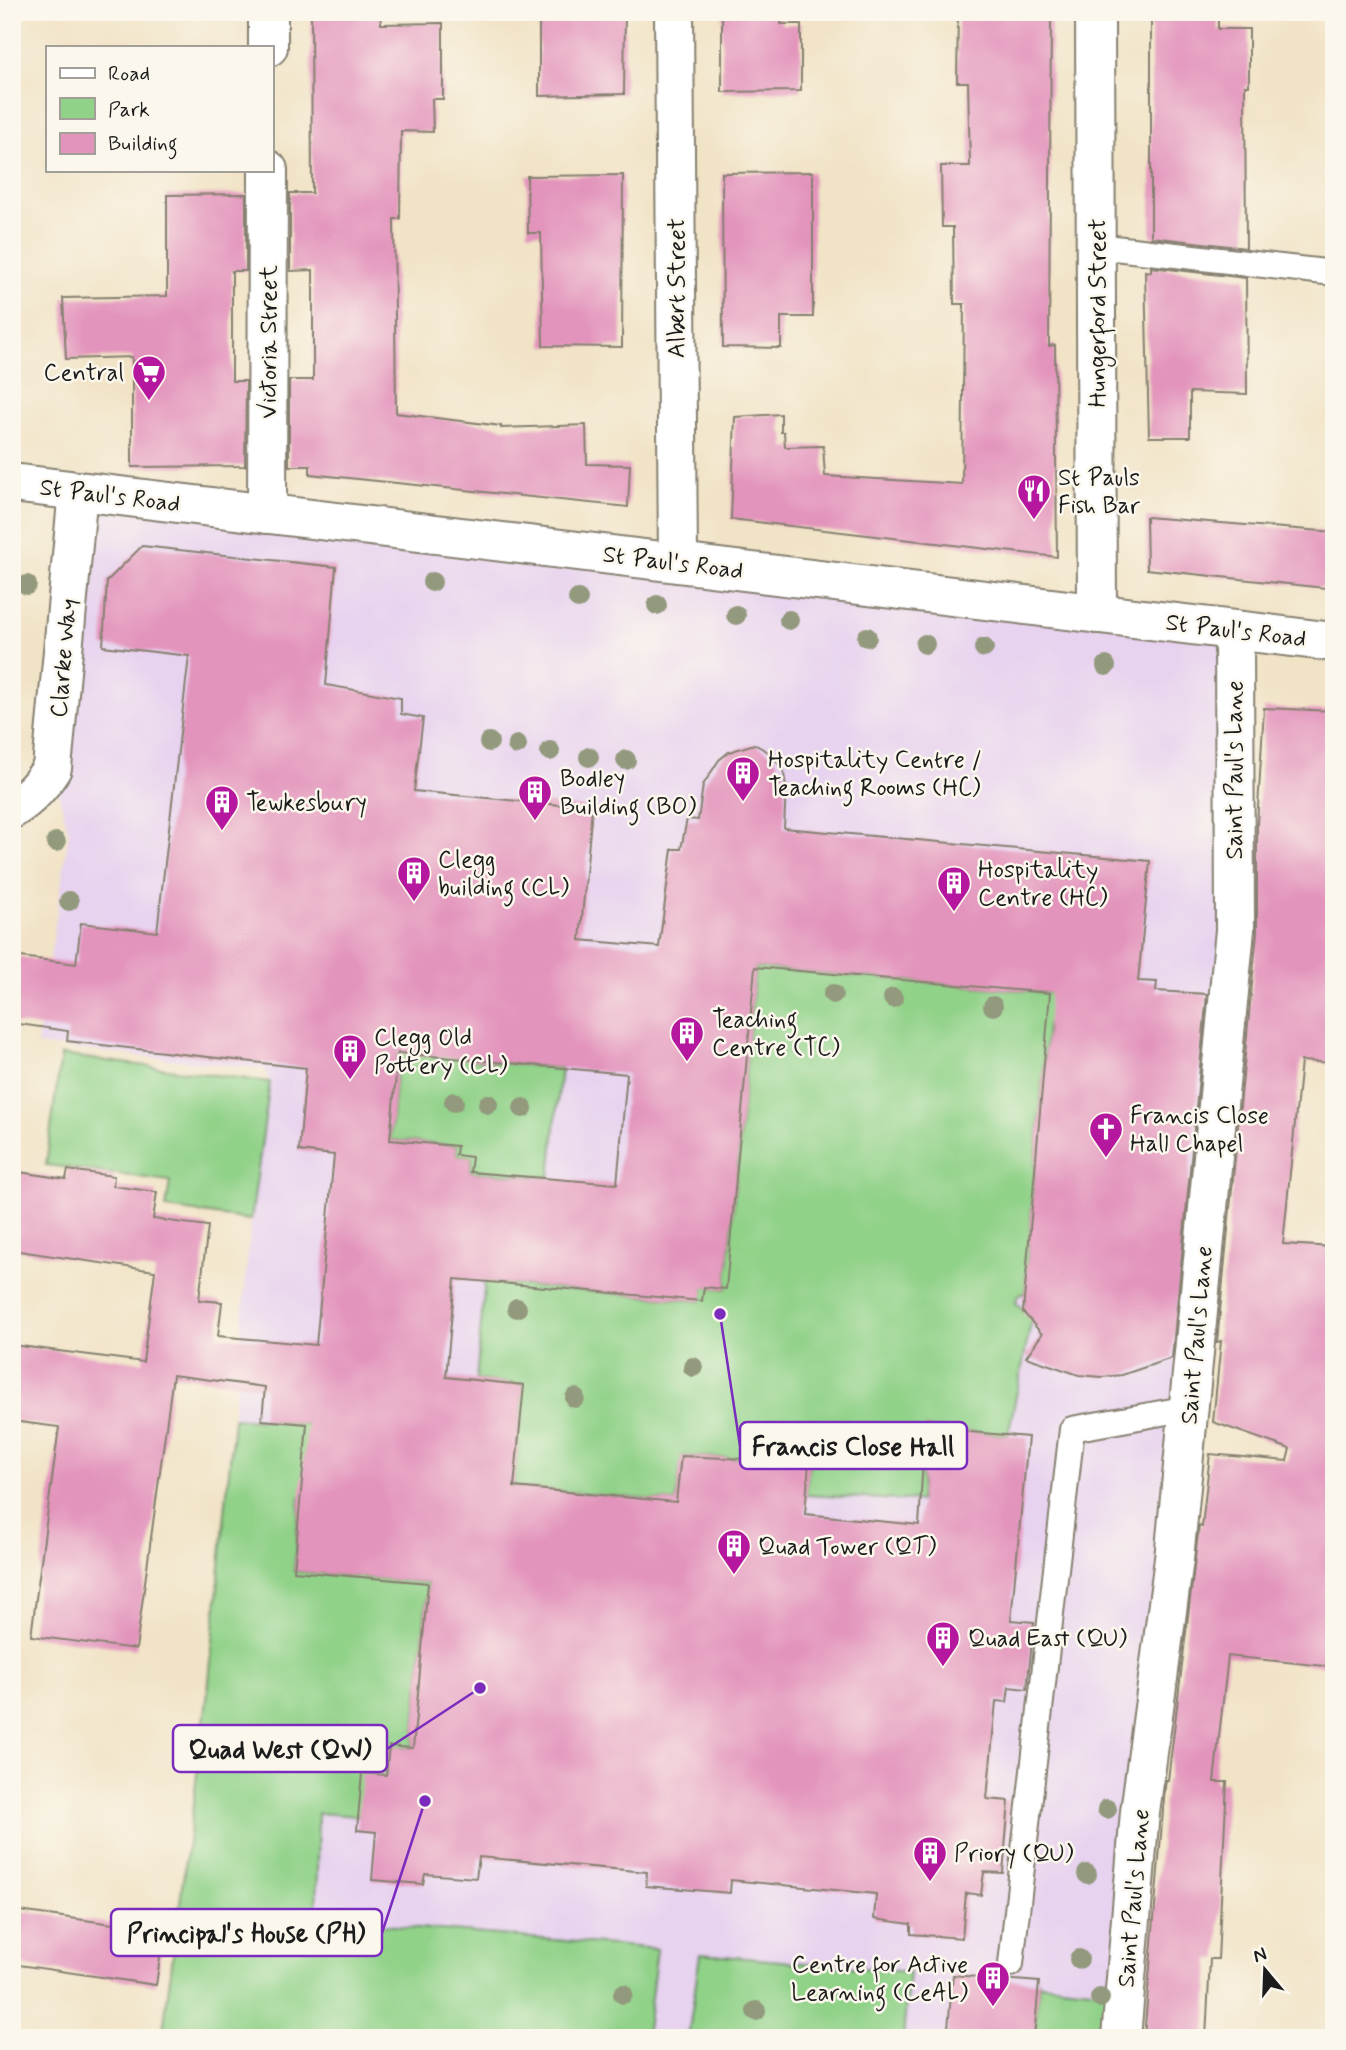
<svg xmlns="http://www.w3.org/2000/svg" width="1346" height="2050" font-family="Mynerve,sans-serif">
	<rect width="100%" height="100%" fill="#fbf7ec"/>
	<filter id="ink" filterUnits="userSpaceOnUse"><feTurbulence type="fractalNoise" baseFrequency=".0143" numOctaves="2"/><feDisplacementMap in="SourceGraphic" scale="14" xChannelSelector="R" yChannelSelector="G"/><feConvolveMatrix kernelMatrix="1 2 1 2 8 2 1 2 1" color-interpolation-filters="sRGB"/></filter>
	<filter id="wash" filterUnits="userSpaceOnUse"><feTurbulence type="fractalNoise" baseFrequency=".00686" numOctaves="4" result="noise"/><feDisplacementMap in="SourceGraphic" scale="28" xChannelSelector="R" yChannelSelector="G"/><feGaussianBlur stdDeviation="1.57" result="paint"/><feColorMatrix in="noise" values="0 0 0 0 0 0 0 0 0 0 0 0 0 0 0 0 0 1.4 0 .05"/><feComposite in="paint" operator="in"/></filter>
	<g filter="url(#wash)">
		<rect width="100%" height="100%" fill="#f1e3c6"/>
		<path fill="#e7d2ef" d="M78 491 1234 630 1235 930 1121 2038H162L208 1692 251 1220 270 1082 265 1069 37 1045 69 833 52 768Z"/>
		<g fill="#91d289" stroke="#567752" stroke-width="2">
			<path d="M755 967 1063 994 1047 1025 1025 1293 1018 1296 1016 1303 1023 1309H1034L1008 1435 925 1428 920 1501 806 1495 809 1462 682 1456 676 1502 514 1487 523 1385 476 1380 487 1257 495 1283 701 1301 704 1287 726 1289Z"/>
			<path d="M401 1022 456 1058 561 1068 550 1177 470 1172 472 1157 456 1155 457 1146 390 1140Z"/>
			<path d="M61 1055 270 1082 251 1220 166 1208 170 1181 46 1165Z"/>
			<path d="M234 1418 407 1432 300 1497 294 1571 428 1583 413 1748 389 1746 386 1775 358 1816 318 1813 316 1919 657 1949 646 2038H162L208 1692Z"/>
			<path d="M700 1954 909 1972 903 2038H688Z"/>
			<path d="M1039 1982 1040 1984 1111 1991 1109 2038H1034Z"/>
		</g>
		<g id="blocks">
			<g fill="#e394bc" fill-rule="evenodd">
				<path d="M311 12H381V24L443 23V99H432L433 132 401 131 400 219H394L396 413 501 426V428L586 425 587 464 630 465 628 507 310 474V466H289V380H313V270L290 271V193H312Z"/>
				<path d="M539 12H625L624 94 539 96Z"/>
				<path d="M722 12H781V24H801V91L722 92Z"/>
				<path d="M958 12H1051L1049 346 1055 345 1057 557 731 519 735 417 781 414V432H784L785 447 823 446 825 476 962 484 964 304H954L953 227H942L941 166H970L968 82H957Z"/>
				<path d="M1151 12H1212V14H1218V29H1249V86H1245L1246 248 1151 237Z"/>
				<path d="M813 172V317H781V348L723 347 722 173Z"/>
				<path d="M623 175 622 347 543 346 541 233H528L527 176Z"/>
				<path d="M246 194V271H232V381H246L245 466 132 467V357L66 359 63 298 167 296V195Z"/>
				<path d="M1151 267 1246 278 1247 394 1190 392V437H1149L1145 271 1151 272Z"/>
				<path d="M1146 517 1334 532V589L1147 569Z"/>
				<path d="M142 546 336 567 326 685 401 698V714L423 718 414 791 592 808 580 940 659 947 672 849H681L687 819 698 820 703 785 719 760 729 752 754 744 772 754 784 773 786 787 784 828 1150 861 1138 981 1157 982 1156 991 1207 994 1172 1358 1122 1375 1102 1377 1079 1375 1026 1357 1042 1334 1023 1312 1050 993 755 967 726 1289 704 1287 702 1301 455 1279 446 1377 524 1385 514 1487 676 1502 681 1456 809 1462 805 1514 919 1525 925 1428 1028 1437 1011 1620 1034 1622 1027 1689 1009 1687 1007 1702 996 1701 987 1799 1009 1801 1003 1873 984 1872 981 1895 966 1893 962 1938 911 1934V1924L874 1919 876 1894 731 1880 730 1893 646 1886 647 1872 479 1857 476 1878 425 1874 423 1884 372 1880 376 1832 357 1830 362 1773 386 1775 389 1746 413 1748 428 1583 294 1571 307 1424 262 1420 265 1387 173 1375 136 1649 31 1636 59 1427 12 1421V1345L143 1362 155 1271 12 1250V1180H18L19 1172 66 1179 68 1170 114 1176 113 1186 157 1192 153 1219 208 1226 199 1300 222 1302 218 1336 316 1345 334 1155 299 1151 306 1068 67 1041 68 1031 12 1023V956L76 964 81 923 157 932 189 656 103 646 107 581ZM398 1053 627 1074 617 1184 470 1172 472 1157 456 1155 457 1146 390 1140Z"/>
				<path d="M1264 708 1334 711V1063L1301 1061 1283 1244 1334 1247V1667L1228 1656 1214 1782H1227L1218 1959H1210L1206 2038H1144L1165 1787 1166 1780H1168L1199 1526 1202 1527 1210 1454 1287 1461 1290 1449 1213 1422 1221 1341 1217 1342 1257 932V824Z"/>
				<path d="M12 1910 164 1931 156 1985 12 1964Z"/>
				<path d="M953 1975 1039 1982 1034 2038H947Z"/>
			</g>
		</g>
	</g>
	<g filter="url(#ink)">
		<use href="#blocks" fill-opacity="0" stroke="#868071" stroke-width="2"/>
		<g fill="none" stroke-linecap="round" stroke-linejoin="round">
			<g stroke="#868071" stroke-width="28">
				<g id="lane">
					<path d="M1097 246 1334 273"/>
					<path d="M1011 1964 1072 1429 1189 1408"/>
				</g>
			</g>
			<g stroke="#868071" stroke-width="42">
				<g id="street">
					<path d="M674 12 678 563"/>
					<path d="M1095 12 1097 614"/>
					<path d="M268 47V12"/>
					<path d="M12 483 1334 642"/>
					<path d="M267 514 268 170"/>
					<path d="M12 809C30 798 41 785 52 768L78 491"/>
					<path d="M1121 2038 1140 1812 1174 1559 1235 930 1234 630"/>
				</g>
			</g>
			<use href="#lane" stroke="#fff" stroke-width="24"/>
			<use href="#street" stroke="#fff" stroke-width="38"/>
		</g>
		<g fill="#92997d">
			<circle cx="432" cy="582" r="10"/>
			<circle cx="27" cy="585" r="10"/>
			<circle cx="578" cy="599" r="10"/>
			<circle cx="657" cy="605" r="10"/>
			<circle cx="736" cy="615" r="10"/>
			<circle cx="789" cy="620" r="10"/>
			<circle cx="867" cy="637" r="10"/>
			<circle cx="925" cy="644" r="10"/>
			<circle cx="984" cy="648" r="10"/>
			<circle cx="1106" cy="666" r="10"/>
			<circle cx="489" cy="742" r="10"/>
			<circle cx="517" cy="745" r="10"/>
			<circle cx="550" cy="751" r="10"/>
			<circle cx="589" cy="757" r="10"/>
			<circle cx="626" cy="760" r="10"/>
			<circle cx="56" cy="842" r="10"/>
			<circle cx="69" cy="901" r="10"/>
			<circle cx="833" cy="994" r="10"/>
			<circle cx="893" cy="998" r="10"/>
			<circle cx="993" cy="1006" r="10"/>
			<circle cx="454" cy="1102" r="10"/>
			<circle cx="488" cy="1104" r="10"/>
			<circle cx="523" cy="1108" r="10"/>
			<circle cx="517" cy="1308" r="10"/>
			<circle cx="693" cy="1367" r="10"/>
			<circle cx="575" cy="1398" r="10"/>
			<circle cx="1107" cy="1809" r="10"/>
			<circle cx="1087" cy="1874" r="10"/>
			<circle cx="1079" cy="1959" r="10"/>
			<circle cx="623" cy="1994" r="10"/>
			<circle cx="1100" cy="1998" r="10"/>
			<circle cx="756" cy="2011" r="10"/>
		</g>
	</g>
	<defs>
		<g id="supermarket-pin" transform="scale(1.75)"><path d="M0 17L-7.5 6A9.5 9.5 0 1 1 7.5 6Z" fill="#b5179e" stroke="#fbf7ec"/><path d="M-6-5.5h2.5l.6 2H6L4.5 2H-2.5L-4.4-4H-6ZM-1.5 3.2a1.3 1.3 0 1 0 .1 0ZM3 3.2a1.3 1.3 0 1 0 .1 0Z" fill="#fff"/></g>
		<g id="restaurant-pin" transform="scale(1.75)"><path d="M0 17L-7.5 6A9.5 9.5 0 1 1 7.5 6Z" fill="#b5179e" stroke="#fbf7ec"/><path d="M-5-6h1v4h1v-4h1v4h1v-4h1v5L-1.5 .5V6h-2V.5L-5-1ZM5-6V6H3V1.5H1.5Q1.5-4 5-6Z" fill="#fff"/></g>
		<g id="building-pin" transform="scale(1.75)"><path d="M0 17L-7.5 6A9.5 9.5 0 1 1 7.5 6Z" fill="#b5179e" stroke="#fbf7ec"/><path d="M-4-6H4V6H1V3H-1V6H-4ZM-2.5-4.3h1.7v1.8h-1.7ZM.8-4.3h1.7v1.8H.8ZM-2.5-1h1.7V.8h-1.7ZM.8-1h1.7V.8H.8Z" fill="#fff"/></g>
		<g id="church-pin" transform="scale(1.75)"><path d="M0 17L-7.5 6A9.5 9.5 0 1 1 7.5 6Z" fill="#b5179e" stroke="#fbf7ec"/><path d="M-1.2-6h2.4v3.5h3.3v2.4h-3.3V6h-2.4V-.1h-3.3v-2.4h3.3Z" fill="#fff"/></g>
	</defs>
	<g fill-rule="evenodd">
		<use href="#supermarket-pin" x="149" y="372"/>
		<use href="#restaurant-pin" x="1034" y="491"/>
		<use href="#building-pin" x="743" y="773"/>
		<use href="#building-pin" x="535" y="792"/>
		<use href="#building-pin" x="222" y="802"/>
		<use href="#building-pin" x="414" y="873"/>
		<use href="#building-pin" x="954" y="883"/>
		<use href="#building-pin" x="687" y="1033"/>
		<use href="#building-pin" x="350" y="1051"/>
		<use href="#church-pin" x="1106" y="1129"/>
		<use href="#building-pin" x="734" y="1546"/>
		<use href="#building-pin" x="943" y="1638"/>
		<use href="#building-pin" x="930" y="1853"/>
		<use href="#building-pin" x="993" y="1978"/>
	</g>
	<g text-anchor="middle" stroke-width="5" stroke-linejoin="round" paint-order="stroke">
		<g font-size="24" fill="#1c1c1c" stroke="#fbf7ec">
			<text transform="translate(676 288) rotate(-90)" y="8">Albert Street</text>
			<text transform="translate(1097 313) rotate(-90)" y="8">Hungerford Street</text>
			<text transform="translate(268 342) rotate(-90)" y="8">Victoria Street</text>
			<text transform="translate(110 495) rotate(7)" y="8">St Paul's Road</text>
			<text transform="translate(673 562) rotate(7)" y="8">St Paul's Road</text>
			<text transform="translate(1236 630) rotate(7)" y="8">St Paul's Road</text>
			<text transform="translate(63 658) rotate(-85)" y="8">Clarke Way</text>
			<text transform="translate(1234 770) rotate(-90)" y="8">Saint Paul's Lane</text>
			<text transform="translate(1196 1335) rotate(-85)" y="8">Saint Paul's Lane</text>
			<text transform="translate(1133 1898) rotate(-85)" y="8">Saint Paul's Lane</text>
		</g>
		<g font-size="24" fill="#1c1c1c" stroke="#fbf7ec" text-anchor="start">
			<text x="124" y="380" text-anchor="end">Central</text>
			<text x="1058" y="485">St Pauls<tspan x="1058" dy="28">Fish Bar</tspan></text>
			<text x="768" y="767">Hospitality Centre /<tspan x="768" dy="28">Teaching Rooms (HC)</tspan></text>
			<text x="560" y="786">Bodley<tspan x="560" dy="28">Building (BO)</tspan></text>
			<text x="246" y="810">Tewkesbury</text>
			<text x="438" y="867">Clegg<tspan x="438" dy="28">building (CL)</tspan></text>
			<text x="978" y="877">Hospitality<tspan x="978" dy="28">Centre (HC)</tspan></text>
			<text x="712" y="1027">Teaching<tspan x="712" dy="28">Centre (TC)</tspan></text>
			<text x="374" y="1045">Clegg Old<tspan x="374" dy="28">Pottery (CL)</tspan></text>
			<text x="1130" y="1123">Francis Close<tspan x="1130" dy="28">Hall Chapel</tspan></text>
			<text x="758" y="1554">Quad Tower (QT)</text>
			<text x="968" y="1646">Quad East (QU)</text>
			<text x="954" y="1861">Priory (QU)</text>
			<text x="968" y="1972" text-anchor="end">Centre for Active<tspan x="968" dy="28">Learning (CeAL)</tspan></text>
		</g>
	</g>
	<path fill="none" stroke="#7b2cbf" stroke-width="2.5" d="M720 1314L740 1446M480 1688L387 1749M425 1801L382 1933"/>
	<g fill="#7b2cbf" stroke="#fbf7ec" stroke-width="2.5">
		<circle cx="720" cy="1314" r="7"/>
		<circle cx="480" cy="1688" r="7"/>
		<circle cx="425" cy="1801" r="7"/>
	</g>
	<g fill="#fbf7ec" stroke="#7b2cbf" stroke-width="2.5">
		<rect x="740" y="1422" width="227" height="47" rx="7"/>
		<rect x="173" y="1725" width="214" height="47" rx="7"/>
		<rect x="111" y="1909" width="271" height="47" rx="7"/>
	</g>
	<g font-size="26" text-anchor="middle" font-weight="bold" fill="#1c1c1c">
		<text x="853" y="1455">Francis Close Hall</text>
		<text x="280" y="1758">Quad West (QW)</text>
		<text x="246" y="1942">Principal's House (PH)</text>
	</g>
	<rect width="1346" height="2050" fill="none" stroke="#fbf7ec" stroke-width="42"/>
	<rect x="46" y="46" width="228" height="126" fill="#fbf7ec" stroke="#a29f99" stroke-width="2"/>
	<rect x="60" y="68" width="35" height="10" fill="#ffffff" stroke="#a29f99" stroke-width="2"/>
	<text x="108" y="80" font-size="21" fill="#1c1c1c">Road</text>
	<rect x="60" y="98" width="35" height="21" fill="#91d289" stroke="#a29f99" stroke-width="2"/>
	<text x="108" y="116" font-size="21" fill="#1c1c1c">Park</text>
	<rect x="60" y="133" width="35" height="21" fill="#e394bc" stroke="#a29f99" stroke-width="2"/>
	<text x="108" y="150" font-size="21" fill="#1c1c1c">Building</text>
	<g transform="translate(1265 1970) rotate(341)" stroke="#fbf7ec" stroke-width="5" paint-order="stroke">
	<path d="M0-5L12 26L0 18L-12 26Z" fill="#1c1c1c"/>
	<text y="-10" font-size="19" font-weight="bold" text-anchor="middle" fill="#1c1c1c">N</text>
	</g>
</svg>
